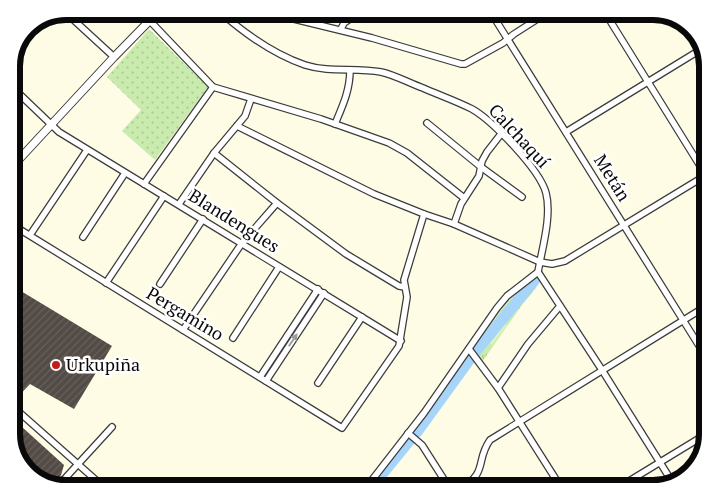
<svg xmlns="http://www.w3.org/2000/svg" width="719" height="500" font-family="'PT Serif',serif">
	<defs>
		<pattern id="grass-dots" width="8" height="8" patternUnits="userSpaceOnUse" patternTransform="scale(1.25)"><rect width="8" height="8" fill="#caebae"/><path d="M2 2h.1M6 6h.1" fill="none" stroke="#acc894" stroke-width="1.8" stroke-linecap="round"/></pattern>
		<pattern id="park-tufts" width="24" height="20" patternUnits="userSpaceOnUse" patternTransform="scale(1.25)"><rect width="24" height="20" fill="#caebae"/><path d="M3 7l-1-3M5 7V3M7 7l1-3M15 17l-1-3M17 17v-4M19 17l1-3" fill="none" stroke="#acc894"/></pattern>
		<pattern id="building-hatch" width="6" height="6" patternUnits="userSpaceOnUse" patternTransform="scale(1.25)"><rect width="6" height="6" fill="#534b45"/><path d="M-1 1l2-2M0 6l6-6M5 7l2-2" fill="none" stroke="#67605b"/></pattern>
	</defs>
	<rect width="100%" height="100%" fill="#fffce6"/>
	<path fill="url(#grass-dots)" d="M149 29 208 87 155 160 122 131 141 110 107 77Z"/>
	<path fill="url(#park-tufts)" d="M534 278 538 280 536 288 522 305 482 362 474 350 475 345 499 308Z"/>
	<path fill="#ddf2c0" d="M496 317 507 325 492 345 482 338Z"/>
	<g fill="none" stroke-linecap="round" stroke-linejoin="round">
		<g stroke="#a7d5fa" stroke-width="11">
			<path d="M476 351 534 281 536 277"/>
			<path d="M417 432 470 359"/>
			<path d="M370 489 410 440"/>
		</g>
	</g>
	<g fill="url(#building-hatch)">
		<path d="M11 285 112 346 74 409 30 384 14 401 11 400Z"/>
		<path d="M11 417 64 465 61 475 53 484 33 478 11 437Z"/>
	</g>
	<g fill="none" stroke-linecap="round" stroke-linejoin="round">
		<g stroke="#3c3c3c" stroke-width="8">
			<g id="minor">
				<path d="M219 11C245 34 273 54 305 65 330 73 356 67 381 72 395 75 409 83 423 88 439 95 456 101 472 109 493 121 540 170 546 193 552 216 542 249 538 272L507 296 497 308 424 413 365 489"/>
				<path d="M282 11 289 17 294 19 372 38 461 64H465L503 43 514 34 550 11"/>
				<path d="M490 11 708 360"/>
				<path d="M604 11 707 177"/>
				<path d="M65 12 114 57"/>
				<path d="M150 21 213 87 321 119 389 143 407 153 464 198"/>
				<path d="M341 29 344 23 362 11"/>
				<path d="M11 86 59 132 401 341"/>
				<path d="M427 123 481 167 522 197"/>
				<path d="M335 124C343 105 350 90 350 70"/>
				<path d="M237 126 374 194 424 214 454 224 540 262 552 264 565 261 708 174"/>
				<path d="M566 132 700 50"/>
				<path d="M214 153 277 203 346 254 399 286 405 287"/>
				<path d="M144 184 213 87"/>
				<path d="M179 204 214 153 245 116 251 99"/>
				<path d="M11 224 342 428 399 346 407 297 404 280 424 214"/>
				<path d="M454 224 461 204 479 176 482 161 487 152 501 134"/>
				<path d="M30 235 87 150"/>
				<path d="M83 237 125 173"/>
				<path d="M538 272 602 370 671 480"/>
				<path d="M106 283 164 196"/>
				<path d="M160 284 203 219"/>
				<path d="M183 330 242 243 277 203"/>
				<path d="M233 338 279 267"/>
				<path d="M469 349 498 388 562 489"/>
				<path d="M260 377 318 289"/>
				<path d="M266 381 324 293"/>
				<path d="M318 383 362 317"/>
				<path d="M498 388 528 344 560 306"/>
				<path d="M11 405 106 489"/>
				<path d="M408 433 422 445 450 489"/>
				<path d="M58 486 112 427"/>
				<path d="M460 489C489 472 475 461 490 440L708 305"/>
				<path d="M616 489 708 433"/>
			</g>
		</g>
		<g stroke="#3c3c3c" stroke-width="9">
			<path id="tertiary" d="M11 168 114 57 159 11"/>
		</g>
		<use href="#minor" stroke="#fff" stroke-width="5.5"/>
		<use href="#tertiary" stroke="#fff" stroke-width="7"/>
	</g>
	<defs><path id="oneway-solid" d="M-6-.8H1V-3.2L6.5 0L1 3.2V.8H-6Z" transform="scale(1.25)"/></defs>
	<use fill="#9d9d9d" href="#oneway-solid" transform="translate(293 340) rotate(-56)"/>
	<circle fill="#c11d1a" stroke="#fff" stroke-width="2" cx="56" cy="365" r="5"/>
	<g text-anchor="middle" stroke-width="5" stroke-linejoin="round" paint-order="stroke">
		<g font-size="18" fill="#090909" stroke="#fff">
			<text transform="translate(519 136) rotate(47)" y="6">Calchaquí</text>
			<text transform="translate(612 178) rotate(58)" y="6">Metán</text>
			<text transform="translate(234 221) rotate(32)" y="6">Blandengues</text>
			<text transform="translate(185 314) rotate(31)" y="6">Pergamino</text>
		</g>
		<g font-size="18" fill="#090909" stroke="#fff" text-anchor="start">
			<text x="66" y="371">Urkupiña</text>
		</g>
	</g>
	<path d="M0 0H719V500H0ZM66 20H653A46 46 0 0 1 699 66V434A46 46 0 0 1 653 480H66A46 46 0 0 1 20 434V66A46 46 0 0 1 66 20Z" fill="#fff" fill-rule="evenodd"/>
	<path fill="none" stroke="#090909" stroke-width="6" d="M66 20H653A46 46 0 0 1 699 66V434A46 46 0 0 1 653 480H66A46 46 0 0 1 20 434V66A46 46 0 0 1 66 20Z"/>
</svg>
